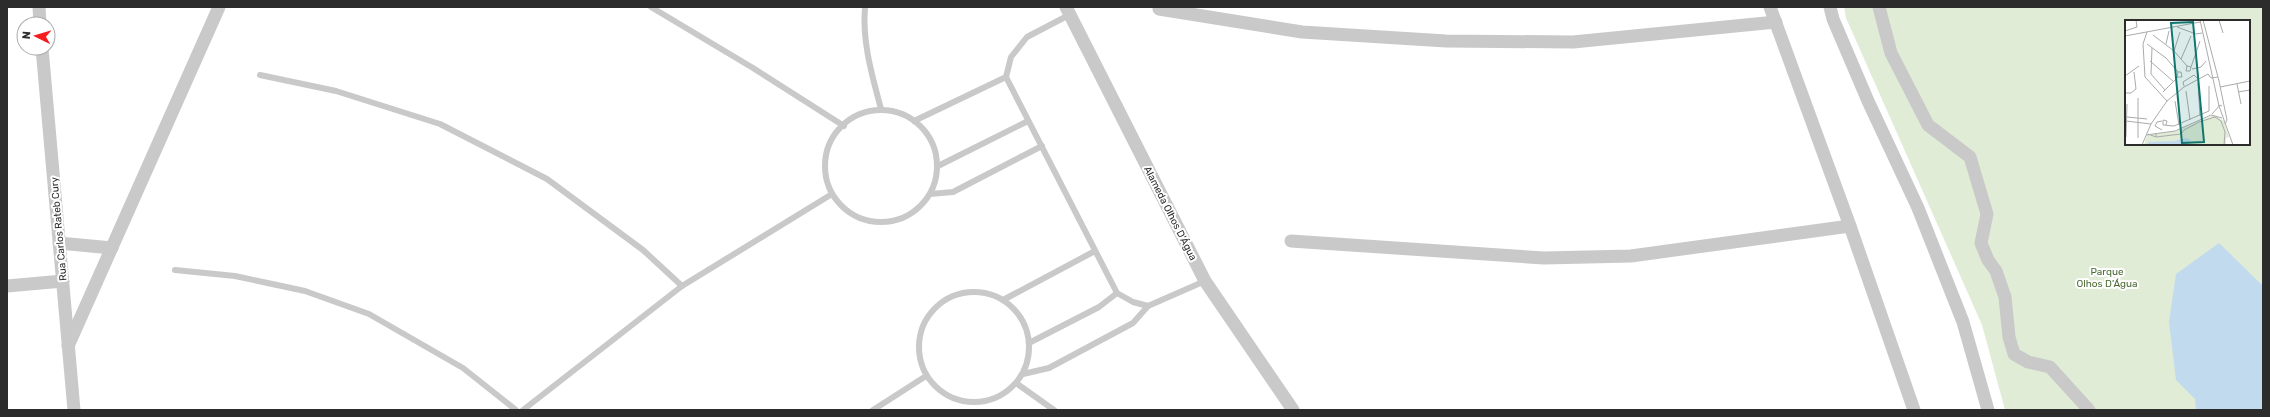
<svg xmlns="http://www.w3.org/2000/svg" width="2270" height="417" font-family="Rubik,sans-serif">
	<rect width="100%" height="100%" fill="#fff"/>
	<path fill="#e1ecd7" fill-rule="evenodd" d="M1844 7H2263V410H2005L1982 325 1846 18ZM2126 21H2249V144H2126Z"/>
	<path fill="#c1daee" d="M2219 243 2263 286V410H2196L2195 399 2176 380 2169 322 2176 274Z"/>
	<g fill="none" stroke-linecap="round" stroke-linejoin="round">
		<g stroke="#c9c9c9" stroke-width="6">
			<path d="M651 7 753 68 844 126"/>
			<path d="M865 7C862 42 872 75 881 109"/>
			<path d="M1069 15 1027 37 1011 57 1006 77 1117 293 1133 302 1148 306 1205 281"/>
			<path d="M260 75 336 91 440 124 547 179 643 250 682 286"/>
			<circle cx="881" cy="166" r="56"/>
			<path d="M914 121 1006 77"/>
			<path d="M938 166 1028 121"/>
			<path d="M930 194 953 192 1042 146"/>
			<path d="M175 270 235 276 305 291 369 314 463 368 516 410"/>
			<circle cx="974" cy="347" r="55"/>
			<path d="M1003 300 1095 251"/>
			<path d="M1029 343 1099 307 1117 293"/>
			<path d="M1023 374 1049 368 1133 323 1148 306"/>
			<path d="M1016 383 1054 410"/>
			<path d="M523 410 682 286 832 194"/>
			<path d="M873 410 926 376"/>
		</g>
		<g stroke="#c9c9c9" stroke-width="13">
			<path d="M39 7 40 24"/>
			<path d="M1066 7 1205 281 1293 410"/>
			<path d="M1770 7 1850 226 1914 410"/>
			<path d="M1830 7 1833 19 1868 101 1918 208 1963 322 1988 410"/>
			<path d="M1879 7 1891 53 1928 125 1970 157 1987 214 1981 243 1988 260 1996 271 2005 297 2009 337 2014 354 2028 362 2050 367 2089 410"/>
			<path d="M1159 9 1302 32 1446 41 1573 42 1776 22"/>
			<path d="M42 48 74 410"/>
			<path d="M1291 241 1544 258 1631 256 1850 226"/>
			<path d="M59 243 112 248"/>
			<path d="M7 286 63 281"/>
			<path d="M68 346 219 7"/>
		</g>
	</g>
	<g text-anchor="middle" stroke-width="4" stroke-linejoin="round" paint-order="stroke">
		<g font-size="10" fill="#2c2c2c" stroke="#fff">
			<text transform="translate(1171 213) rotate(63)" y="4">Alameda Olhos D'Água</text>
			<text transform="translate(58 229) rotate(-95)" y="4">Rua Carlos Rateb Cury</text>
		</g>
		<g font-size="10" fill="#4c6b35" stroke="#fff">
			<text x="2107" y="275">Parque<tspan x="2107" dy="12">Olhos D'Água</tspan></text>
		</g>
	</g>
	<g transform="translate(2125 20)">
		<rect width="125" height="125" fill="#fff"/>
		<path d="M89 95 99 101 104 117 101 118V125H19L22 115 51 111Z" fill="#e1ecd7"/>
		<path d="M61 118 66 120 62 125H21L24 122 49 121Z" fill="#c1daee"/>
		<path fill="none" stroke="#ababab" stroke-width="1" d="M75 0 94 86 108 125M78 0 94 61 102 100 100 104M94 0 98 13M52 7 71 14 77 13M0 11 12 7 11 0M22 12 18 24 20 57 42 81M28 15 49 31 62 46 66 47 65 51H61L62 46M0 16 75 2M22 24 41 38 53 52H56L57 57H52L53 52M41 24 44 11M27 28 26 54 40 70M49 31 55 12M56 39 66 16M25 41 49 62M66 47 75 21M67 49 76 47 81 41M83 54 86 58 93 57M0 56 14 46M73 63 75 96M112 64 116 84M59 66 58 62 69 55 72 58M95 67 125 61M61 71 65 100M38 72 53 57M113 72 125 70M0 73H6L11 69 9 52M50 81 54 105M87 94 95 85 97 86M2 97 22 99M1 101 26 104M41 105 42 101 38 100V105L49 106 84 91V66M37 110 30 106 32 102 37 101M23 114 31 117V113M21 115 50 111 86 95 97 98M1 117 2 84M31 117 56 114 59 110 74 102 90 97 96 101 100 112 99 125M13 118V78M17 125 26 104 42 81 59 67 83 54"/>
		<path fill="#0f766e" fill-opacity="0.15" stroke="#0f766e" stroke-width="2" d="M68 2 79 122 57 123 46 3Z"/>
		<rect width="125" height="125" fill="none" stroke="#2c2c2c" stroke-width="2"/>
	</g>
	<rect width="2270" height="417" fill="none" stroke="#2c2c2c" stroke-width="16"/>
	<g transform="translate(36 36) rotate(275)"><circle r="19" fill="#ffffff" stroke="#ababab"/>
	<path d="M0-3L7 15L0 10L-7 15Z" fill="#f71a1e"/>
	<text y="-6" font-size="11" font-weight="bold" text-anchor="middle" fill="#2c2c2c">N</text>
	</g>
</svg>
